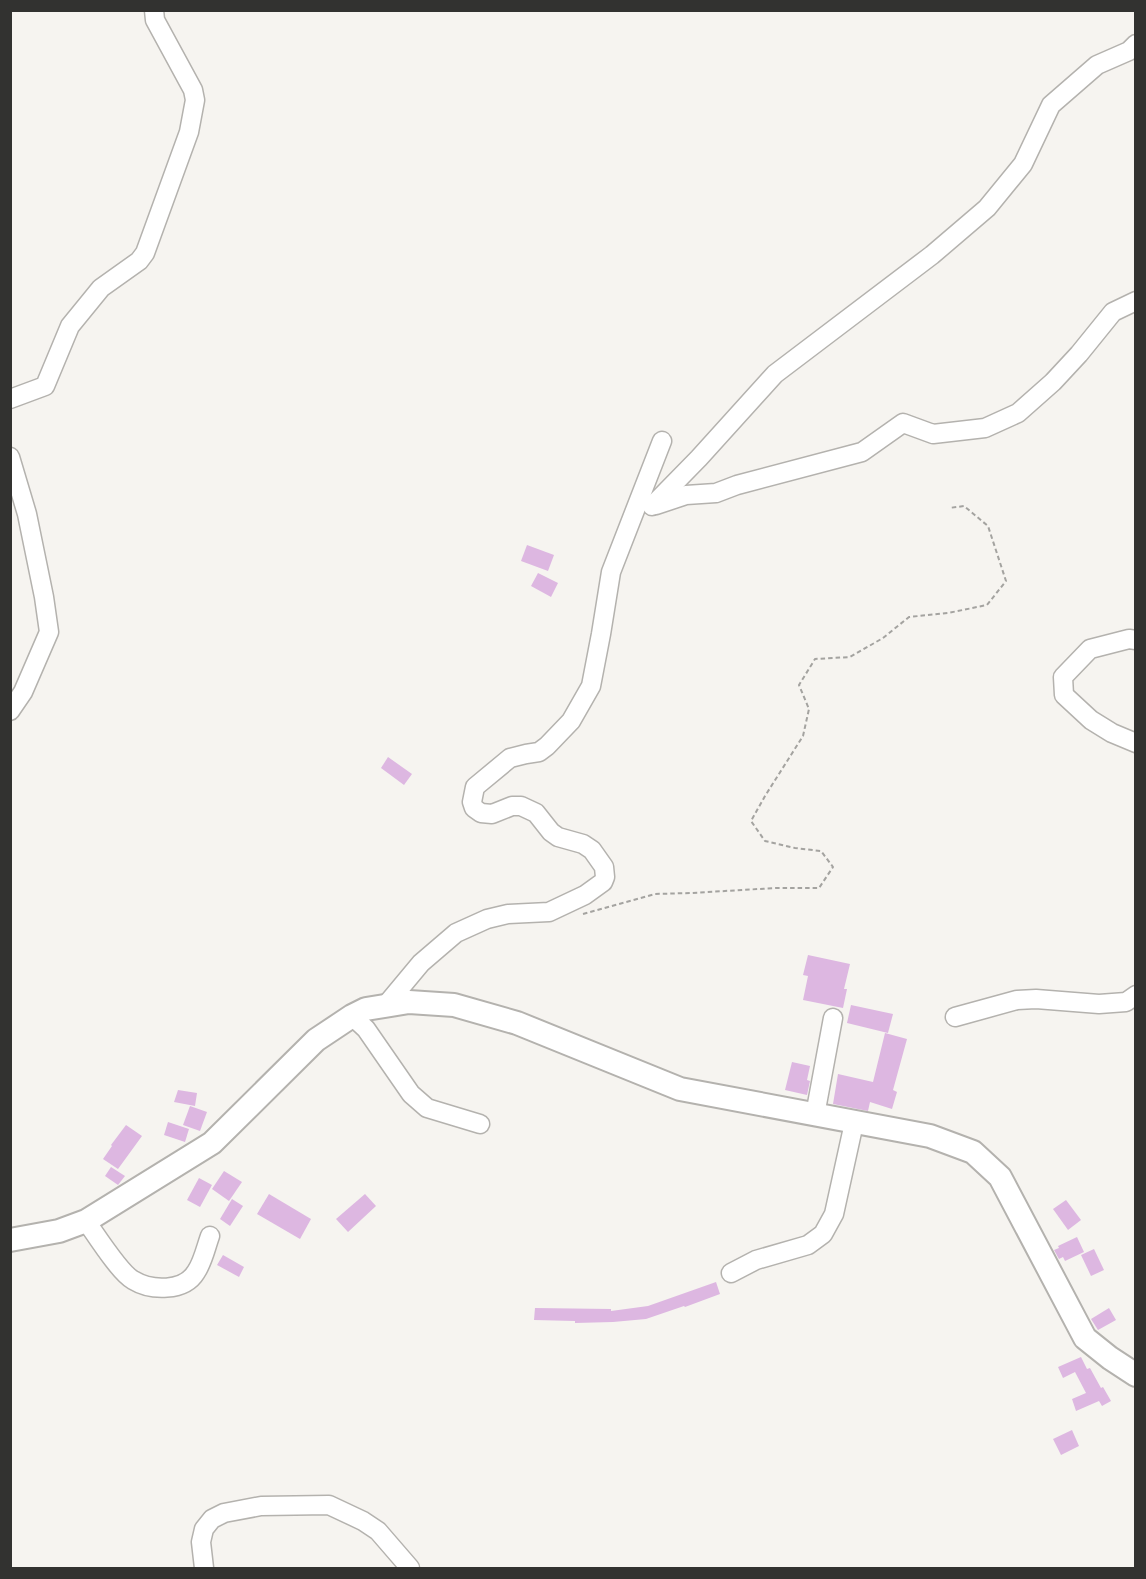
<svg xmlns="http://www.w3.org/2000/svg" width="1146" height="1579" font-family="'Exo 2',sans-serif">
	<rect width="100%" height="100%" fill="#f6f4f0"/>
	<g fill="#ddb7e1">
		<path d="M527 545 554 555 548 571 521 561Z"/>
		<path d="M538 573 558 583 551 597 531 586Z"/>
		<path d="M388 757 412 774 404 785 381 768Z"/>
		<path d="M808 955 850 964 844 989H847L843 1008 803 1000 808 976 803 975Z"/>
		<path d="M851 1005 893 1014 888 1033 847 1023Z"/>
		<path d="M885 1033 907 1039 893 1090 897 1092 892 1109 870 1102 868 1111 833 1104 838 1074 873 1082Z"/>
		<path d="M792 1062 810 1066 807 1080 810 1081 807 1095 785 1090Z"/>
		<path d="M178 1090 197 1093 195 1106 174 1102Z"/>
		<path d="M190 1106 207 1112 200 1131 183 1125Z"/>
		<path d="M168 1122 189 1129 185 1142 164 1135Z"/>
		<path d="M126 1125 142 1136 118 1169 103 1159 112 1146 111 1145Z"/>
		<path d="M111 1167 125 1176 118 1185 105 1176Z"/>
		<path d="M224 1171 242 1182 229 1201 212 1189Z"/>
		<path d="M199 1178 212 1185 200 1207 187 1200Z"/>
		<path d="M269 1194 311 1219 300 1239 257 1214Z"/>
		<path d="M365 1194 376 1206 348 1232 336 1219Z"/>
		<path d="M232 1199 243 1206 230 1226 220 1219Z"/>
		<path d="M1066 1200 1081 1220 1068 1230 1053 1209Z"/>
		<path d="M1077 1237 1084 1252 1065 1261 1063 1257 1059 1259 1054 1250 1059 1248 1058 1246Z"/>
		<path d="M1094 1249 1104 1270 1091 1276 1081 1255Z"/>
		<path d="M223 1255 244 1267 239 1277 217 1265Z"/>
		<path d="M716 1282 720 1294 685 1307 684 1306 646 1319 613 1322 575 1323V1321L534 1320 535 1308 611 1309V1311L648 1306Z"/>
		<path d="M1109 1308 1116 1320 1098 1330 1091 1319Z"/>
		<path d="M1081 1357 1087 1369 1090 1368 1101 1388 1103 1387 1111 1401 1102 1406 1099 1401 1076 1411 1072 1399 1086 1393 1075 1372 1063 1378 1058 1367Z"/>
		<path d="M1072 1430 1079 1446 1061 1455 1053 1439Z"/>
	</g>
	<g fill="none" stroke-linecap="round" stroke-linejoin="round">
		<g stroke="#b4b2ae" stroke-width="21">
			<g id="minor">
				<path d="M10 399 45 386 70 326 101 288 139 261 145 253 189 132 195 100 193 90 155 20 154 10"/>
				<path d="M10 457 27 514 44 597 49 632 23 692 10 711"/>
				<path d="M656 505 686 495 716 493 737 485 862 452 903 423 933 434 985 428 1018 413 1053 382 1079 354 1113 312 1136 301"/>
				<path d="M652 506 699 458 775 374 932 255 987 208 1023 164 1051 105 1097 65 1129 51 1136 44"/>
				<path d="M1136 640 1129 639 1090 649 1063 677 1064 695 1091 720 1112 733 1136 743"/>
				<path d="M386 1005 421 963 456 933 487 919 508 914 549 912 585 895 603 882 605 877 604 867 592 850 583 844 558 837 551 832 536 813 521 806H512L492 814 481 813 474 808 472 802 475 787 510 758 526 754 539 752 547 746 571 721 591 686 601 634 611 572 662 441"/>
				<path d="M352 1016 366 1029 411 1094 427 1108 480 1124"/>
				<path d="M955 1017 1017 1000 1036 999 1099 1004 1126 1002 1136 995"/>
				<path d="M815 1115 833 1018"/>
				<path d="M86 1221C96 1235 120 1273 133 1280 151 1291 184 1292 196 1272 203 1262 206 1247 210 1236"/>
				<path d="M731 1273 756 1260 808 1245 823 1234 834 1214 854 1123"/>
				<path d="M204 1568 201 1542 204 1529 212 1519 224 1513 261 1506 329 1505 363 1521 378 1531 410 1568"/>
			</g>
		</g>
		<g stroke="#b4b2ae" stroke-width="26">
			<path id="major" d="M10 1240 59 1231 86 1221 212 1143 316 1040 352 1016 366 1009 409 1002 454 1005 517 1023 680 1089 930 1136 973 1152 1000 1177 1085 1338 1110 1358 1136 1375"/>
		</g>
		<path stroke="#a4a3a0" stroke-width="2" stroke-dasharray="4.5 3" stroke-linecap="butt" d="M583 914 655 894 691 893 776 888H819L833 867 821 851 795 848 765 841 751 821 765 796 803 736 809 709 799 685 815 659 850 657 883 638 909 617 948 613 987 605 1006 581 988 526 964 506 949 508"/>
		<use href="#minor" stroke="#fff" stroke-width="18"/>
		<use href="#major" stroke="#fff" stroke-width="22"/>
	</g>
	<rect width="1146" height="1579" fill="none" stroke="#323230" stroke-width="24"/>
</svg>
